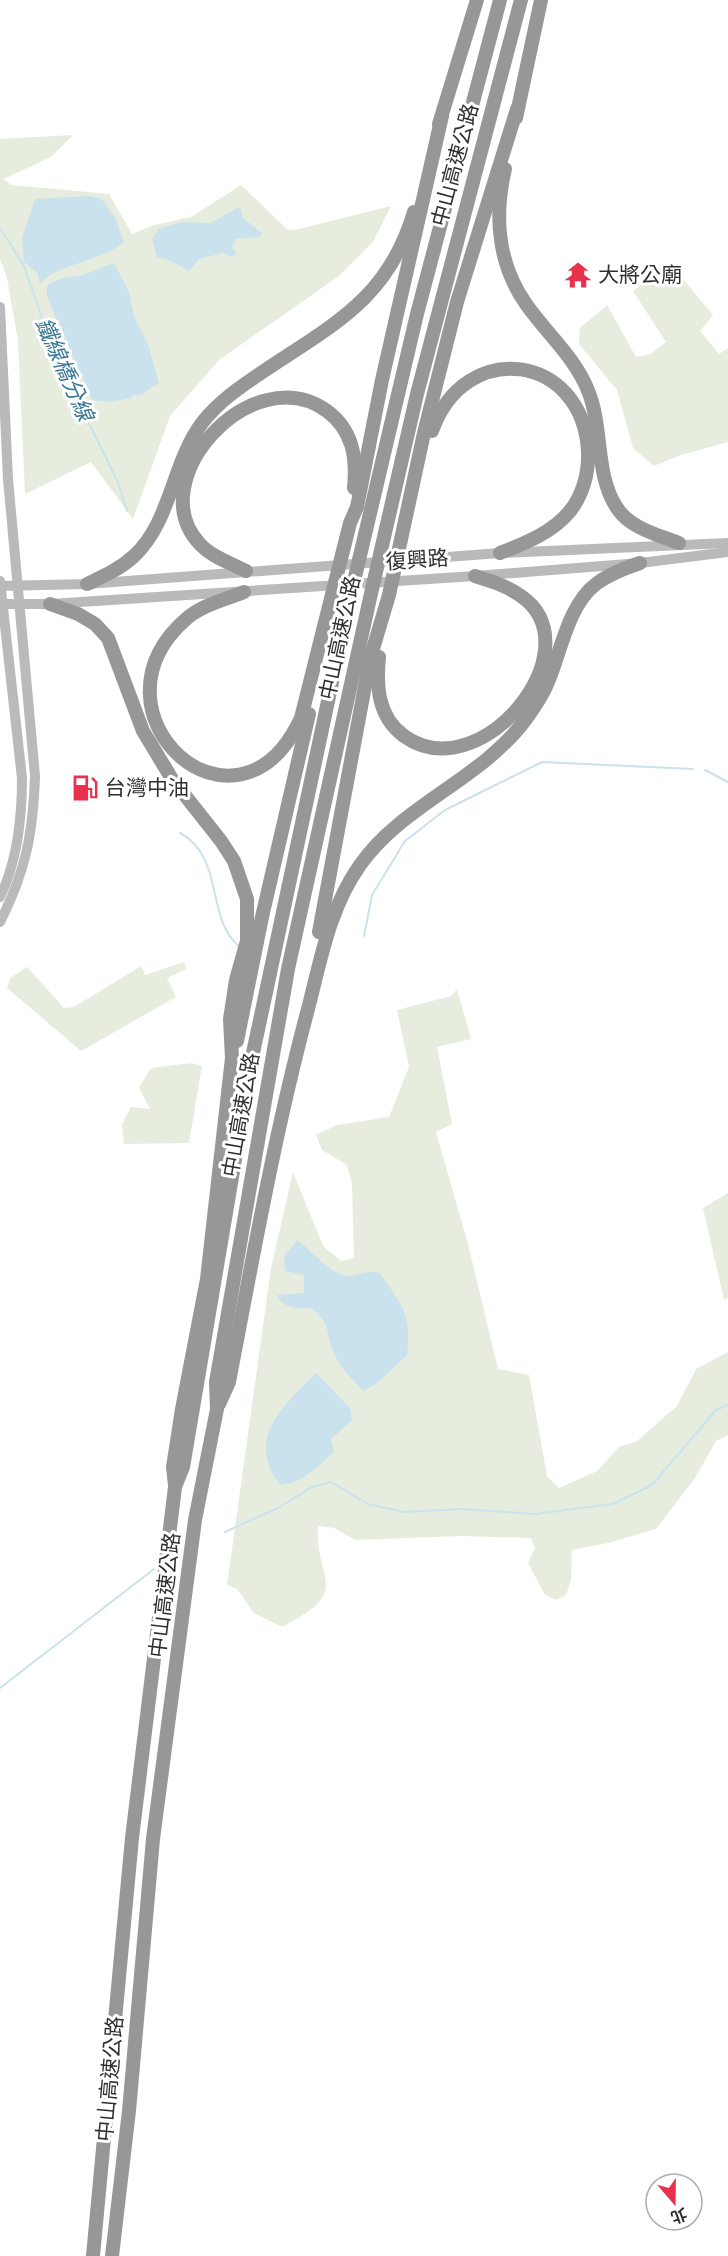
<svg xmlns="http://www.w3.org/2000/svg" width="728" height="2256" font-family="'Alegreya Sans','Noto Sans TC',sans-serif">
	<rect width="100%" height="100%" fill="#fff"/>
	<g fill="#e7edde">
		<path d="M73 135 51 157 4 179 11 185 109 194 132 234 154 225 191 217 241 185 287 229 295 230 391 206 373 242 339 276 219 360 170 416 133 519 91 462 25 494 18 341 7 278 0 259V139Z"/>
		<path d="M670 263 713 315 700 331 719 354 728 348V442L681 455 654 466 633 448 617 390 579 344 580 328 607 305 636 357 650 354 666 342 633 291Z"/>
		<path d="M184 962 186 969 167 978 176 997 81 1051 7 988 10 978 27 967 64 1008 74 1007 141 966 145 975Z"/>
		<path d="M457 989 471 1039 437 1047 452 1124 436 1132 468 1244 498 1369 529 1375 547 1476 559 1488 597 1471 619 1447 637 1441 677 1406 696 1369 728 1352V1435L716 1441 695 1478 656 1529 608 1543 572 1550 571 1580 566 1595 556 1600 545 1595 528 1563 535 1548 531 1538 460 1536 355 1540 334 1528 318 1526C315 1582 354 1590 282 1627L254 1613 237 1589 227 1585 271 1268 293 1172 323 1246 341 1261 354 1258 352 1184 347 1165 322 1150 316 1135 337 1125 389 1117 409 1067 397 1010 451 996Z"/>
		<path d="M191 1063 202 1066 189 1143 124 1144 122 1124 131 1107 150 1109 139 1087 151 1068Z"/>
		<path d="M728 1193V1298L724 1300 703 1208Z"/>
	</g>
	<g fill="#cae2ed">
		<path d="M90 196 102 199 115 218 124 242C102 261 54 265 40 284L37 272 24 262 22 238 35 199Z"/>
		<path d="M237 208 241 209 243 218 262 233 259 237 236 239 232 248 237 253 231 257 223 253 199 259 189 271 169 260 157 257 152 239 158 229 182 222 211 223Z"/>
		<path d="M114 263 129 292 134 316 148 344 159 383 141 395H132V398L109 402 92 400 47 297V285L62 278 80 276Z"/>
		<path d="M297 1240C311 1250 330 1274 347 1276 359 1276 368 1269 380 1273 402 1306 412 1314 407 1355L376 1384 363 1391C352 1379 340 1368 334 1353 323 1330 334 1327 311 1308 297 1309 284 1309 277 1295L304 1293V1275L285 1271 284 1256Z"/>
		<path d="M316 1373 350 1408 352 1420 331 1439 334 1451C320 1466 301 1484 280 1485 244 1438 285 1404 316 1373Z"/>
	</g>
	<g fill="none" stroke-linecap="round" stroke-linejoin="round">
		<g stroke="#cae2ed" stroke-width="2">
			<path d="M0 228 24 266 54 353 117 480 127 511"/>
			<path d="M705 770 728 782"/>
			<path d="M180 833C225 857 205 918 239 946"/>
			<path d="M364 936 372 895 405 841 445 810 542 762 693 769"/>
			<path d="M225 1532 278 1508 312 1487 331 1482 368 1504 404 1512 463 1509 535 1514 613 1504 652 1485 716 1410 728 1405"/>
			<path d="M0 1688 154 1569"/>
		</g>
		<g stroke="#bababa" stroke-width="10">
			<path d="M0 307 8 479 35 776C33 833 26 871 0 922"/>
			<path d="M0 581 22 778C22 817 17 862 0 897"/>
			<path d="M0 586 87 584 500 553 728 543"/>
			<path d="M0 604H50L475 576 640 563 728 552"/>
		</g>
		<g stroke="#979797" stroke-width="14">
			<path d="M516 118 541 0"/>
			<path d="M439 124 477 0"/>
			<path d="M505 169C494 216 498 264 526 304 547 334 576 358 589 393 603 429 595 475 617 508 630 528 658 535 679 543"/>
			<path d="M432 431C465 337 583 354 588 451 589 472 583 495 570 511 552 533 525 543 500 553"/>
			<path d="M246 571C231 563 211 557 199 543 141 480 252 357 327 411 353 430 357 458 354 488"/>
			<path d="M87 584C104 576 120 569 134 556 171 522 172 463 202 423 218 402 240 387 261 373 332 325 388 300 414 212"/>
			<path d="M244 592C224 600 202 605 186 619 79 713 237 857 301 718L350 523 357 507 382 380 442 116"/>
			<path d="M50 604 78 614 95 624 108 638 143 731 172 779 221 841 234 861 247 899V941L236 980 230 1019 232 1058 207 1279 182 1409 173 1467 175 1485"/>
			<path d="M379 657C376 687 378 717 404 736 481 791 596 648 521 596 507 586 491 581 475 576"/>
			<path d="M319 932 370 659 389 595 424 433 457 302 517 109"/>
			<path d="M237 1041 262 917 309 714"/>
			<path d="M219 1404 229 1382C253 1257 275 1132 308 1009 321 959 329 909 360 865 403 804 481 780 526 719 534 708 543 695 548 682 561 652 568 605 596 584 609 574 625 568 640 563"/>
			<path d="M93 2256 132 1838 175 1487 183 1467 253 1053 350 598 417 314 500 0"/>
			<path d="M112 2256 129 2111 153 1839 195 1520 217 1409 216 1382 288 969 370 598 417 394 521 0"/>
		</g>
	</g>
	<defs>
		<g id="temple-bare" transform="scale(2.07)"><path d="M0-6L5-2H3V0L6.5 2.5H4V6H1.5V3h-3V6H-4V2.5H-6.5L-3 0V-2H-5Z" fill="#e9304d" stroke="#fff" stroke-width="2.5" paint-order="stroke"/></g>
		<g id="fuel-bare" transform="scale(2.07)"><path d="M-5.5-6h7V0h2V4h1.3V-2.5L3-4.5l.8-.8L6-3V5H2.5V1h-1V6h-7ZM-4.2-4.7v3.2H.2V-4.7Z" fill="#e9304d" stroke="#fff" stroke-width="2.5" paint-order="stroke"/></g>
	</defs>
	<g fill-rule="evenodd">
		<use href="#temple-bare" x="578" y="275"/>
		<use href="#fuel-bare" x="85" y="788"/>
	</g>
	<g text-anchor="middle" stroke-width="6" stroke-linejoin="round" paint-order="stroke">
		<g font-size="21" fill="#303030" stroke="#fff">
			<text transform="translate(455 165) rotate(-75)" y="7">中山高速公路</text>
			<text transform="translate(417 560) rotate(-4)" y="7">復興路</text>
			<text transform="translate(340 638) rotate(-78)" y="7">中山高速公路</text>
			<text transform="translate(241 1115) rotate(-80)" y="7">中山高速公路</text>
			<text transform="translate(165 1595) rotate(-83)" y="7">中山高速公路</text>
			<text transform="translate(110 2079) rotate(-85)" y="7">中山高速公路</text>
		</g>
		<g font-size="21" fill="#303030" stroke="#fff" text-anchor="start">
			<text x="598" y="282">大將公廟</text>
			<text x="105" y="795">台灣中油</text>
		</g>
		<g font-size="22" font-style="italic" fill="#3b7995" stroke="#fff">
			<text transform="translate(65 369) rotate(66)" y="8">鐵線橋分線</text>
		</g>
	</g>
	<g transform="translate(674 2202) rotate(160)"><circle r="28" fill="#ffffff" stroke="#acacac" stroke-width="1.5"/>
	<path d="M0-4.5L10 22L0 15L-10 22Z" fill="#e9304d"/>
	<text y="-9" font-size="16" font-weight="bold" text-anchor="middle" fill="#303030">北</text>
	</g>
</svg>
